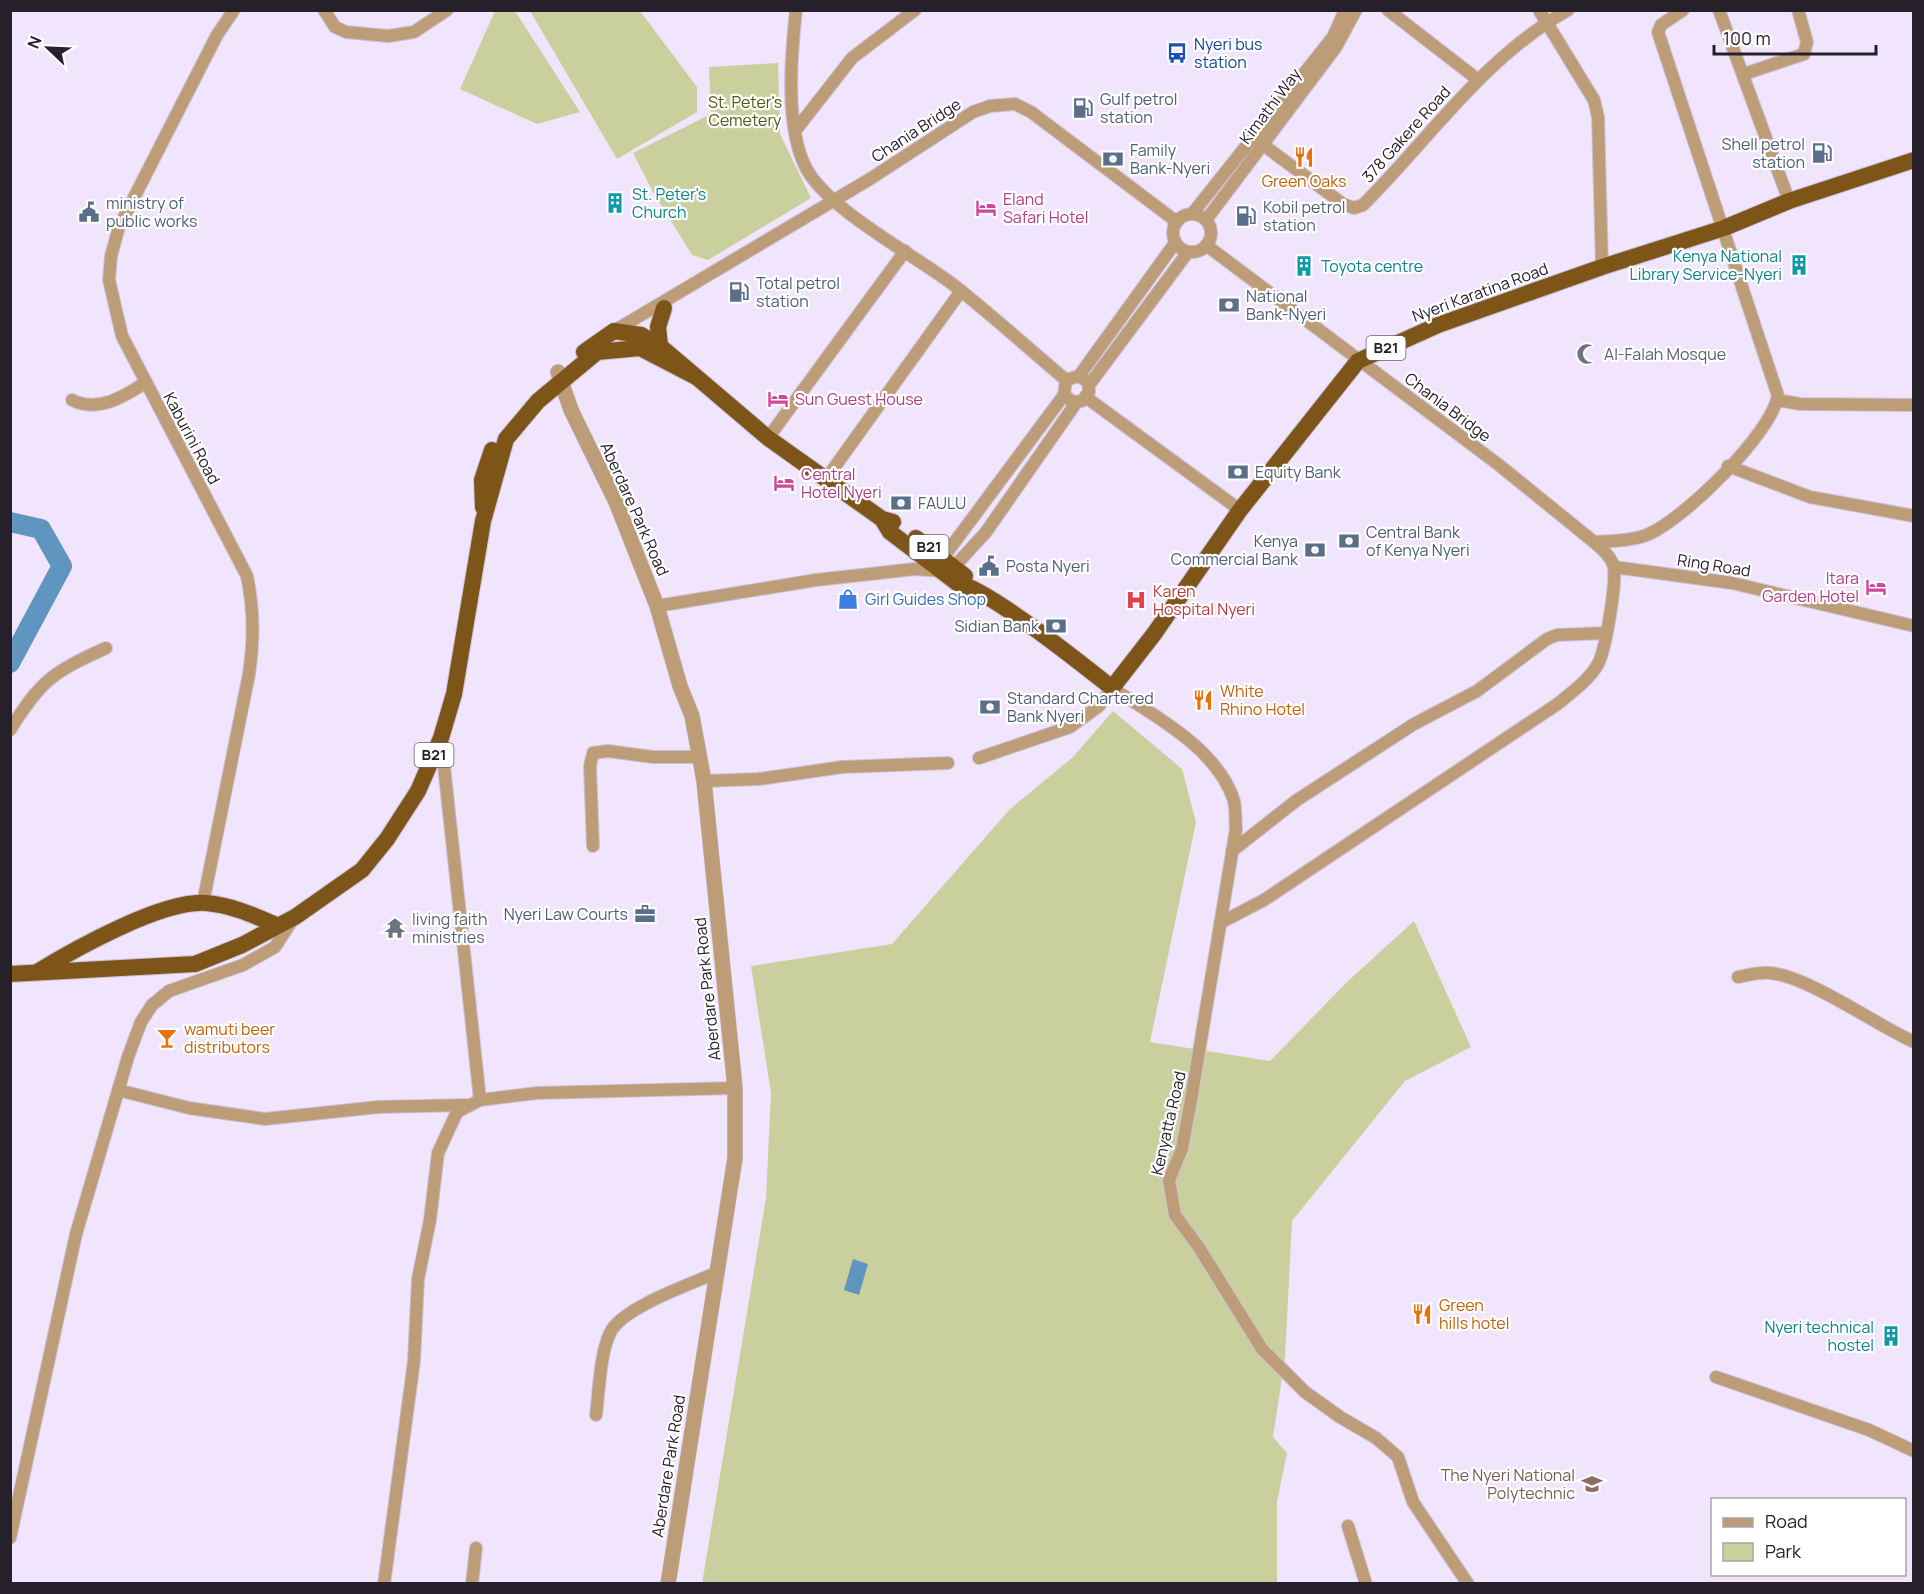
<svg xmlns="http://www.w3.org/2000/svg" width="1924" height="1594" font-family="Manrope,sans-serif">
	<rect width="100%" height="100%" fill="#f1e4fd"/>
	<g fill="#cad09d">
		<path d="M495 11H515L580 112 537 124 460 89Z"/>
		<path d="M530 11H640L697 87V112L617 159Z"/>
		<path d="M778 63 780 134 811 198 708 260 692 255 653 192 633 153 711 114 709 67Z"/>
		<path d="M1113 711 1182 769 1196 822 1150 1042 1270 1061 1347 982 1414 921 1471 1047 1405 1081 1292 1221 1285 1358 1273 1437 1287 1453 1277 1502V1583L702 1584 766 1198 771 1093 751 966 892 944 1010 809 1073 757Z"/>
	</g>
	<path fill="#5f95be" d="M853 1259 868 1264 859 1295 844 1290Z"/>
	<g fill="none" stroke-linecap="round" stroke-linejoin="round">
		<path stroke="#5f95be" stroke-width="20" d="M10 522 41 529 62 566 10 663"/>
		<g stroke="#ccc1d7" stroke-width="14">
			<g id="minor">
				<path d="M324 10 335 27 346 32 388 36 414 32 447 10"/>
				<path d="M796 10C791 56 785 127 806 168 828 210 915 255 955 286 993 316 1029 349 1066 380"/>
				<path d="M1388 10 1477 79"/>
				<path d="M1539 10 1594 100 1598 117 1602 267"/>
				<path d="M1719 10 1789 201"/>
				<path d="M1744 74 1804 54 1807 42 1798 10"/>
				<path d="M795 131 852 58 915 10"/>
				<path d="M1262 144 1343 204 1354 208 1363 205C1431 137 1483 58 1568 10"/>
				<path d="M1192 214 1333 37 1345 10"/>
				<circle cx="1192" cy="233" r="19"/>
				<path d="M1206 220 1336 47 1356 10"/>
				<path d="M1206 245 1499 465 1594 542C1602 549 1612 557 1614 568 1616 585 1606 649 1598 664 1589 680 1573 691 1559 703L1264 900 1220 923"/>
				<path d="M614 331 870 179 973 112 990 106 1015 104 1031 112 1177 222"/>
				<path d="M1079 376 1175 243"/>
				<path d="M1089 385 1188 252"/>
				<path d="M1087 398 1240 510"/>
				<path d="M72 400C98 413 123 397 145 383"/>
				<path d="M1777 400 1800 404 1914 405"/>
				<path d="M768 438 905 251"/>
				<path d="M1728 466 1810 497 1914 516"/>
				<path d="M826 479 961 291"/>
				<path d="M1594 542C1611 541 1633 541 1649 534 1686 517 1770 435 1778 396L1658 32 1661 25 1683 10"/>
				<path d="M935 560 948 551 1064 395 1066 380 1079 376 1088 382 1089 392 1082 401 1073 402 1064 395"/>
				<path d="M1614 567 1732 583 1914 626"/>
				<path d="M657 606 816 580 915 569 941 571 954 567 986 532 1076 403"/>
				<path d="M10 730C41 680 53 672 106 648"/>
				<path d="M441 738 480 1100"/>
				<path d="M979 758 1070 727 1099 706 1112 688C1155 716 1218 749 1234 801 1236 810 1235 820 1236 829L1191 1100 1182 1149 1169 1180 1175 1215 1198 1246 1262 1349 1305 1392 1340 1417 1376 1438 1398 1457 1413 1502 1468 1584"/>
				<path d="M704 781 759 779 842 767 948 763"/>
				<path d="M593 846 590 766 593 753 608 751 653 757H700"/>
				<path d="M1232 851 1297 800 1414 724 1477 691 1547 639 1557 635 1605 633"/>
				<path d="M203 903 249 674C254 639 254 611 247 576L122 336 109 280 111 256 119 227 217 35 234 10"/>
				<path d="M1738 977C1748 975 1760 972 1770 973 1808 976 1876 1025 1914 1042"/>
				<path d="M118 1090 189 1108 265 1119 378 1107 467 1105"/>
				<path d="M1716 1377 1869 1430 1914 1451"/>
				<path d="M596 1415C599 1391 600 1354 610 1333 621 1308 691 1284 716 1273"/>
				<path d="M1348 1526 1366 1584"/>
				<path d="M10 1538 76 1234 128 1057 141 1022 152 1005 169 991 243 965 275 947 293 919"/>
				<path d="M384 1584 414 1361 418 1279 430 1220 438 1153 457 1112 480 1100 537 1093 735 1088"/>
				<path d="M472 1584 476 1548"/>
			</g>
		</g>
		<g stroke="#ccc1d7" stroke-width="16">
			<path id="tertiary" d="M558 372 571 410 616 502 657 606 680 686 692 716 704 781 735 1088V1158L668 1584"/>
		</g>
		<g stroke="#ccc1d7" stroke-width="18">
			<g id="trunk">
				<path d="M660 346 658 327 664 308"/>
				<path d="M584 352 614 331 641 335 660 346 768 438 882 519 893 522"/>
				<path d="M483 507 482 480 492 450"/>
				<path d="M882 519 890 532 957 583C987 588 1083 665 1112 688L1154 634 1240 510 1358 361 1438 325 1602 267 1724 228 1789 201 1914 160"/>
				<path d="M916 538 965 576"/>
				<path d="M37 972C75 949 162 900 206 903 231 905 253 915 276 925"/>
				<path d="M10 974 195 964 242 945 295 917 362 870 387 839 418 791 441 738 454 694 483 521 506 439 538 401 597 352 640 348 694 376"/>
			</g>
		</g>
		<use href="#minor" stroke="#bd9d77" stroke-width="12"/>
		<use href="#tertiary" stroke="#bd9d77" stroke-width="15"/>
		<use href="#trunk" stroke="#7e5518" stroke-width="16"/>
	</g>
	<defs>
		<g id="bus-bare" transform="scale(1.62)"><path d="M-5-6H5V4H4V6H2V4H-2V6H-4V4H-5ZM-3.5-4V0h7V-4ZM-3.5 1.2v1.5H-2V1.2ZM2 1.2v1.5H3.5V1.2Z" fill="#1a4fb4" stroke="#fff" stroke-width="2.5" paint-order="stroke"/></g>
		<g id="fuel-bare" transform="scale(1.62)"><path d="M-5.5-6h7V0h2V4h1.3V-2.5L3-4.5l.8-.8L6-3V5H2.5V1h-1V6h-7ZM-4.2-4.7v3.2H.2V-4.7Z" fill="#5c6f8a" stroke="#fff" stroke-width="2.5" paint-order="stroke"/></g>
		<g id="restaurant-bare" transform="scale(1.62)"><path d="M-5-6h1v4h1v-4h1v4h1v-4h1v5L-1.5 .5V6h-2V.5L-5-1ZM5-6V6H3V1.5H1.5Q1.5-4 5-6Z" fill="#e8710a" stroke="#fff" stroke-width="2.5" paint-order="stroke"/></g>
		<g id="bank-bare" transform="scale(1.62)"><path d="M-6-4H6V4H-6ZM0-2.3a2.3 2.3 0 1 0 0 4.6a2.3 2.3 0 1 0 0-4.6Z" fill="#5c6f8a" stroke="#fff" stroke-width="2.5" paint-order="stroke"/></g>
		<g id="building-bare" transform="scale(1.62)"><path d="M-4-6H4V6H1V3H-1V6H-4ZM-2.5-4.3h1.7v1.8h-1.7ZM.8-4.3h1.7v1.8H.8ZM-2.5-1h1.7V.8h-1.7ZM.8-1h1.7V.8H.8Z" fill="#0f9aa8" stroke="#fff" stroke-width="2.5" paint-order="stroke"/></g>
		<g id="hotel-bare" transform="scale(1.62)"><path d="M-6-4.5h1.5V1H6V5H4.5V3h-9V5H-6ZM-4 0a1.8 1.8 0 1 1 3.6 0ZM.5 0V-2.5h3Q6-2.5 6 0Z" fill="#d1479c" stroke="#fff" stroke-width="2.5" paint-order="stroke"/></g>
		<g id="civic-bare" transform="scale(1.62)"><path d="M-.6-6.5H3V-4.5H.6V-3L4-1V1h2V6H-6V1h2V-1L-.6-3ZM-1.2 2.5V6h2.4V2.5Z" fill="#5c6f8a" stroke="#fff" stroke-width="2.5" paint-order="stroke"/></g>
		<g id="mosque-bare" transform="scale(1.62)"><path d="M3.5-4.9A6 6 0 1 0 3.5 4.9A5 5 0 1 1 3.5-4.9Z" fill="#6b7280" stroke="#fff" stroke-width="2.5" paint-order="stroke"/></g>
		<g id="shop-bare" transform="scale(1.62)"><path d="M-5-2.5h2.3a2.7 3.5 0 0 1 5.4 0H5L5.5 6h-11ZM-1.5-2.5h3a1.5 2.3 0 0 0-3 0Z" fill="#3f7fe0" stroke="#fff" stroke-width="2.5" paint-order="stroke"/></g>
		<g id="hospital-bare" transform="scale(1.62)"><path d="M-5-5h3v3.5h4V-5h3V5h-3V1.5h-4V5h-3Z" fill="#e0444e" stroke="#fff" stroke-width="2.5" paint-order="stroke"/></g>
		<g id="office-bare" transform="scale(1.62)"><path d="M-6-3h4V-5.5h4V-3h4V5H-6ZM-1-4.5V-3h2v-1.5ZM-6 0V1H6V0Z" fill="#5c6f8a" stroke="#fff" stroke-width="2.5" paint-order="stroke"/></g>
		<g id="temple-bare" transform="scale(1.62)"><path d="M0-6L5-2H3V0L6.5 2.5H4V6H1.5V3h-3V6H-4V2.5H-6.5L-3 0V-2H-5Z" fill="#6b7280" stroke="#fff" stroke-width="2.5" paint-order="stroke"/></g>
		<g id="bar-bare" transform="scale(1.62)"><path d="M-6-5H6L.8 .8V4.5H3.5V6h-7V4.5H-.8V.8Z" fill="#e8710a" stroke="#fff" stroke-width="2.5" paint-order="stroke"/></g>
		<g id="school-bare" transform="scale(1.62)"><path d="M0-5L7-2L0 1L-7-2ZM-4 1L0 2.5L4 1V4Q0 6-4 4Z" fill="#8d6e63" stroke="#fff" stroke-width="2.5" paint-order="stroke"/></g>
	</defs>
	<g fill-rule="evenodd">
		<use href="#bus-bare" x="1177" y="53"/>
		<use href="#fuel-bare" x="1083" y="108"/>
		<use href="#fuel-bare" x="1822" y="153"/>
		<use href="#restaurant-bare" x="1304" y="157"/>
		<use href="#bank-bare" x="1113" y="159"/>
		<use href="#building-bare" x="615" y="203"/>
		<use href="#hotel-bare" x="986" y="208"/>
		<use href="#civic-bare" x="89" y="212"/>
		<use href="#fuel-bare" x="1246" y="216"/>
		<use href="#building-bare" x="1799" y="265"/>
		<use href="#building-bare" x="1304" y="266"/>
		<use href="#fuel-bare" x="739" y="292"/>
		<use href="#bank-bare" x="1229" y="305"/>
		<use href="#mosque-bare" x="1587" y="354"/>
		<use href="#hotel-bare" x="778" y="399"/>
		<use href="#bank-bare" x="1238" y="472"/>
		<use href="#hotel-bare" x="784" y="483"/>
		<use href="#bank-bare" x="901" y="503"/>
		<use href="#bank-bare" x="1349" y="541"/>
		<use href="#bank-bare" x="1315" y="550"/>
		<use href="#civic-bare" x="989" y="566"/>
		<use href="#hotel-bare" x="1876" y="587"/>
		<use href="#shop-bare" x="848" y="599"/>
		<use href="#hospital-bare" x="1136" y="600"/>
		<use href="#bank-bare" x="1056" y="626"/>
		<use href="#restaurant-bare" x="1203" y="700"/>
		<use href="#bank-bare" x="990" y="707"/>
		<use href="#office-bare" x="645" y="914"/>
		<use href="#temple-bare" x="395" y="928"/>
		<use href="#bar-bare" x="167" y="1038"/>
		<use href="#restaurant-bare" x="1422" y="1314"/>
		<use href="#building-bare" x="1891" y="1336"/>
		<use href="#school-bare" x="1592" y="1484"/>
	</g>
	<g text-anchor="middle" stroke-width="4.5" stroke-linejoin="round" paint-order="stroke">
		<g fill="#fff" stroke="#666369" stroke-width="1.5">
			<rect x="1366.5" y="336" width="39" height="24" rx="4.5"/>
			<rect x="909.5" y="535" width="39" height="24" rx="4.5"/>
			<rect x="414.5" y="743" width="39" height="24" rx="4.5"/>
		</g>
		<g font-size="15" font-weight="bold" fill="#252029">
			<text x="1386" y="353">B21</text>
			<text x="929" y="552">B21</text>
			<text x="434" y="760">B21</text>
		</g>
		<g font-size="16" fill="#164399" stroke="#fff" text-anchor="start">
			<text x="1194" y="50">Nyeri bus<tspan x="1194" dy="18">station</tspan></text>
		</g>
		<g font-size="16" fill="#4e5e75" stroke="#fff" text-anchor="start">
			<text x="1100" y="105">Gulf petrol<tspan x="1100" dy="18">station</tspan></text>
			<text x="1805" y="150" text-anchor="end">Shell petrol<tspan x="1805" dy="18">station</tspan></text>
			<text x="1130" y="156">Family<tspan x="1130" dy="18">Bank-Nyeri</tspan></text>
			<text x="106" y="209">ministry of<tspan x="106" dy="18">public works</tspan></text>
			<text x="1263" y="213">Kobil petrol<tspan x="1263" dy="18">station</tspan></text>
			<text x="756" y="289">Total petrol<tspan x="756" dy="18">station</tspan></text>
			<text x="1246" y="302">National<tspan x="1246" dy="18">Bank-Nyeri</tspan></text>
			<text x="1255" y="478">Equity Bank</text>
			<text x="918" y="509">FAULU</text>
			<text x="1366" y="538">Central Bank<tspan x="1366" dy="18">of Kenya Nyeri</tspan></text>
			<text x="1298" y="547" text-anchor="end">Kenya<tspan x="1298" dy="18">Commercial Bank</tspan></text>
			<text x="1006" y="572">Posta Nyeri</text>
			<text x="1039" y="632" text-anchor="end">Sidian Bank</text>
			<text x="1007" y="704">Standard Chartered<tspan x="1007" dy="18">Bank Nyeri</tspan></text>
			<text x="628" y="920" text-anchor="end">Nyeri Law Courts</text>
		</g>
		<g font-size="16" fill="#535810" stroke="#fff">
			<text x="745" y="108">St. Peter's<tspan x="745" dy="18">Cemetery</tspan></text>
		</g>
		<g font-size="16" fill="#252029" stroke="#fff">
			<text transform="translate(1270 106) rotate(-53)" y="6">Kimathi Way</text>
			<text transform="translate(916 130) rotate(-33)" y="6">Chania Bridge</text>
			<text transform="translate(1406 134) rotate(-48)" y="6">378 Gakere Road</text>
			<text transform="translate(1480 292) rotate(-20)" y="6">Nyeri Karatina Road</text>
			<text transform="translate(1448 407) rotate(37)" y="6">Chania Bridge</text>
			<text transform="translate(192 438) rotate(62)" y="6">Kaburini Road</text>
			<text transform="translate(635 509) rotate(66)" y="6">Aberdare Park Road</text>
			<text transform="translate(1714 565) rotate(9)" y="6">Ring Road</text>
			<text transform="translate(707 989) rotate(-96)" y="6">Aberdare Park Road</text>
			<text transform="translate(1168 1123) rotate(-77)" y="6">Kenyatta Road</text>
			<text transform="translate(668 1466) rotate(-81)" y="6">Aberdare Park Road</text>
		</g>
		<g font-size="16" fill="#c56008" stroke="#fff" text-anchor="start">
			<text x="1304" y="187" text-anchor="middle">Green Oaks</text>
			<text x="1220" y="697">White<tspan x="1220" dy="18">Rhino Hotel</tspan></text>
			<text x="184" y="1035">wamuti beer<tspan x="184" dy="18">distributors</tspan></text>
			<text x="1439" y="1311">Green<tspan x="1439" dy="18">hills hotel</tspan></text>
		</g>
		<g font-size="16" fill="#0d838f" stroke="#fff" text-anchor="start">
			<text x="632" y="200">St. Peter's<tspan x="632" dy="18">Church</tspan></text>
			<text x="1782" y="262" text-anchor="end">Kenya National<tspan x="1782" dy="18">Library Service-Nyeri</tspan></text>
			<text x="1321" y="272">Toyota centre</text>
			<text x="1874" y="1333" text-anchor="end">Nyeri technical<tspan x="1874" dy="18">hostel</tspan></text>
		</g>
		<g font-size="16" fill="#b23c85" stroke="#fff" text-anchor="start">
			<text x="1003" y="205">Eland<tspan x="1003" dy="18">Safari Hotel</tspan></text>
			<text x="795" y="405">Sun Guest House</text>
			<text x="801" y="480">Central<tspan x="801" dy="18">Hotel Nyeri</tspan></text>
			<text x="1859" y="584" text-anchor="end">Itara<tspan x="1859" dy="18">Garden Hotel</tspan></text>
		</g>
		<g font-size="16" fill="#5b616d" stroke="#fff" text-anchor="start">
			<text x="1604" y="360">Al-Falah Mosque</text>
			<text x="412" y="925">living faith<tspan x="412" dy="18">ministries</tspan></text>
		</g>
		<g font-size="16" fill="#be3a42" stroke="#fff" text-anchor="start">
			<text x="1153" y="597">Karen<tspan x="1153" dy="18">Hospital Nyeri</tspan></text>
		</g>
		<g font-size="16" fill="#366cbe" stroke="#fff" text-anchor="start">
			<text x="865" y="605">Girl Guides Shop</text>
		</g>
		<g font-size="16" fill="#785e54" stroke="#fff" text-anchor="end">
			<text x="1575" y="1481">The Nyeri National<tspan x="1575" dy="18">Polytechnic</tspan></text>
		</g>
	</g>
	<rect width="1924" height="1594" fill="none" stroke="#252029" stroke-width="24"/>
	<rect x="1711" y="1498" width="195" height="78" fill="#ffffff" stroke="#a8a6a9" stroke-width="1.5"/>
	<rect x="1723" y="1518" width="30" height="9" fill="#bd9d77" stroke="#a8a6a9" stroke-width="1.5"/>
	<text x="1765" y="1528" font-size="18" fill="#252029">Road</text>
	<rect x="1723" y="1543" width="30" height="18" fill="#cad09d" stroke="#a8a6a9" stroke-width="1.5"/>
	<text x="1765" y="1558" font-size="18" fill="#252029">Park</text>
	<g transform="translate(48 48) rotate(293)" stroke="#ffffff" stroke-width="4.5" paint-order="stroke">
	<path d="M0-4.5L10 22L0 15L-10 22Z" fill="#252029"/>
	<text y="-9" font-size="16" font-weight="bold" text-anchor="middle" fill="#252029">N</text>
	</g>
	<path d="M1714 45v9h162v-9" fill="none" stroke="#252029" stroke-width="3"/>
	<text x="1723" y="45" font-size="18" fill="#252029" stroke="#ffffff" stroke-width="4.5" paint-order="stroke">100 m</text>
</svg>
